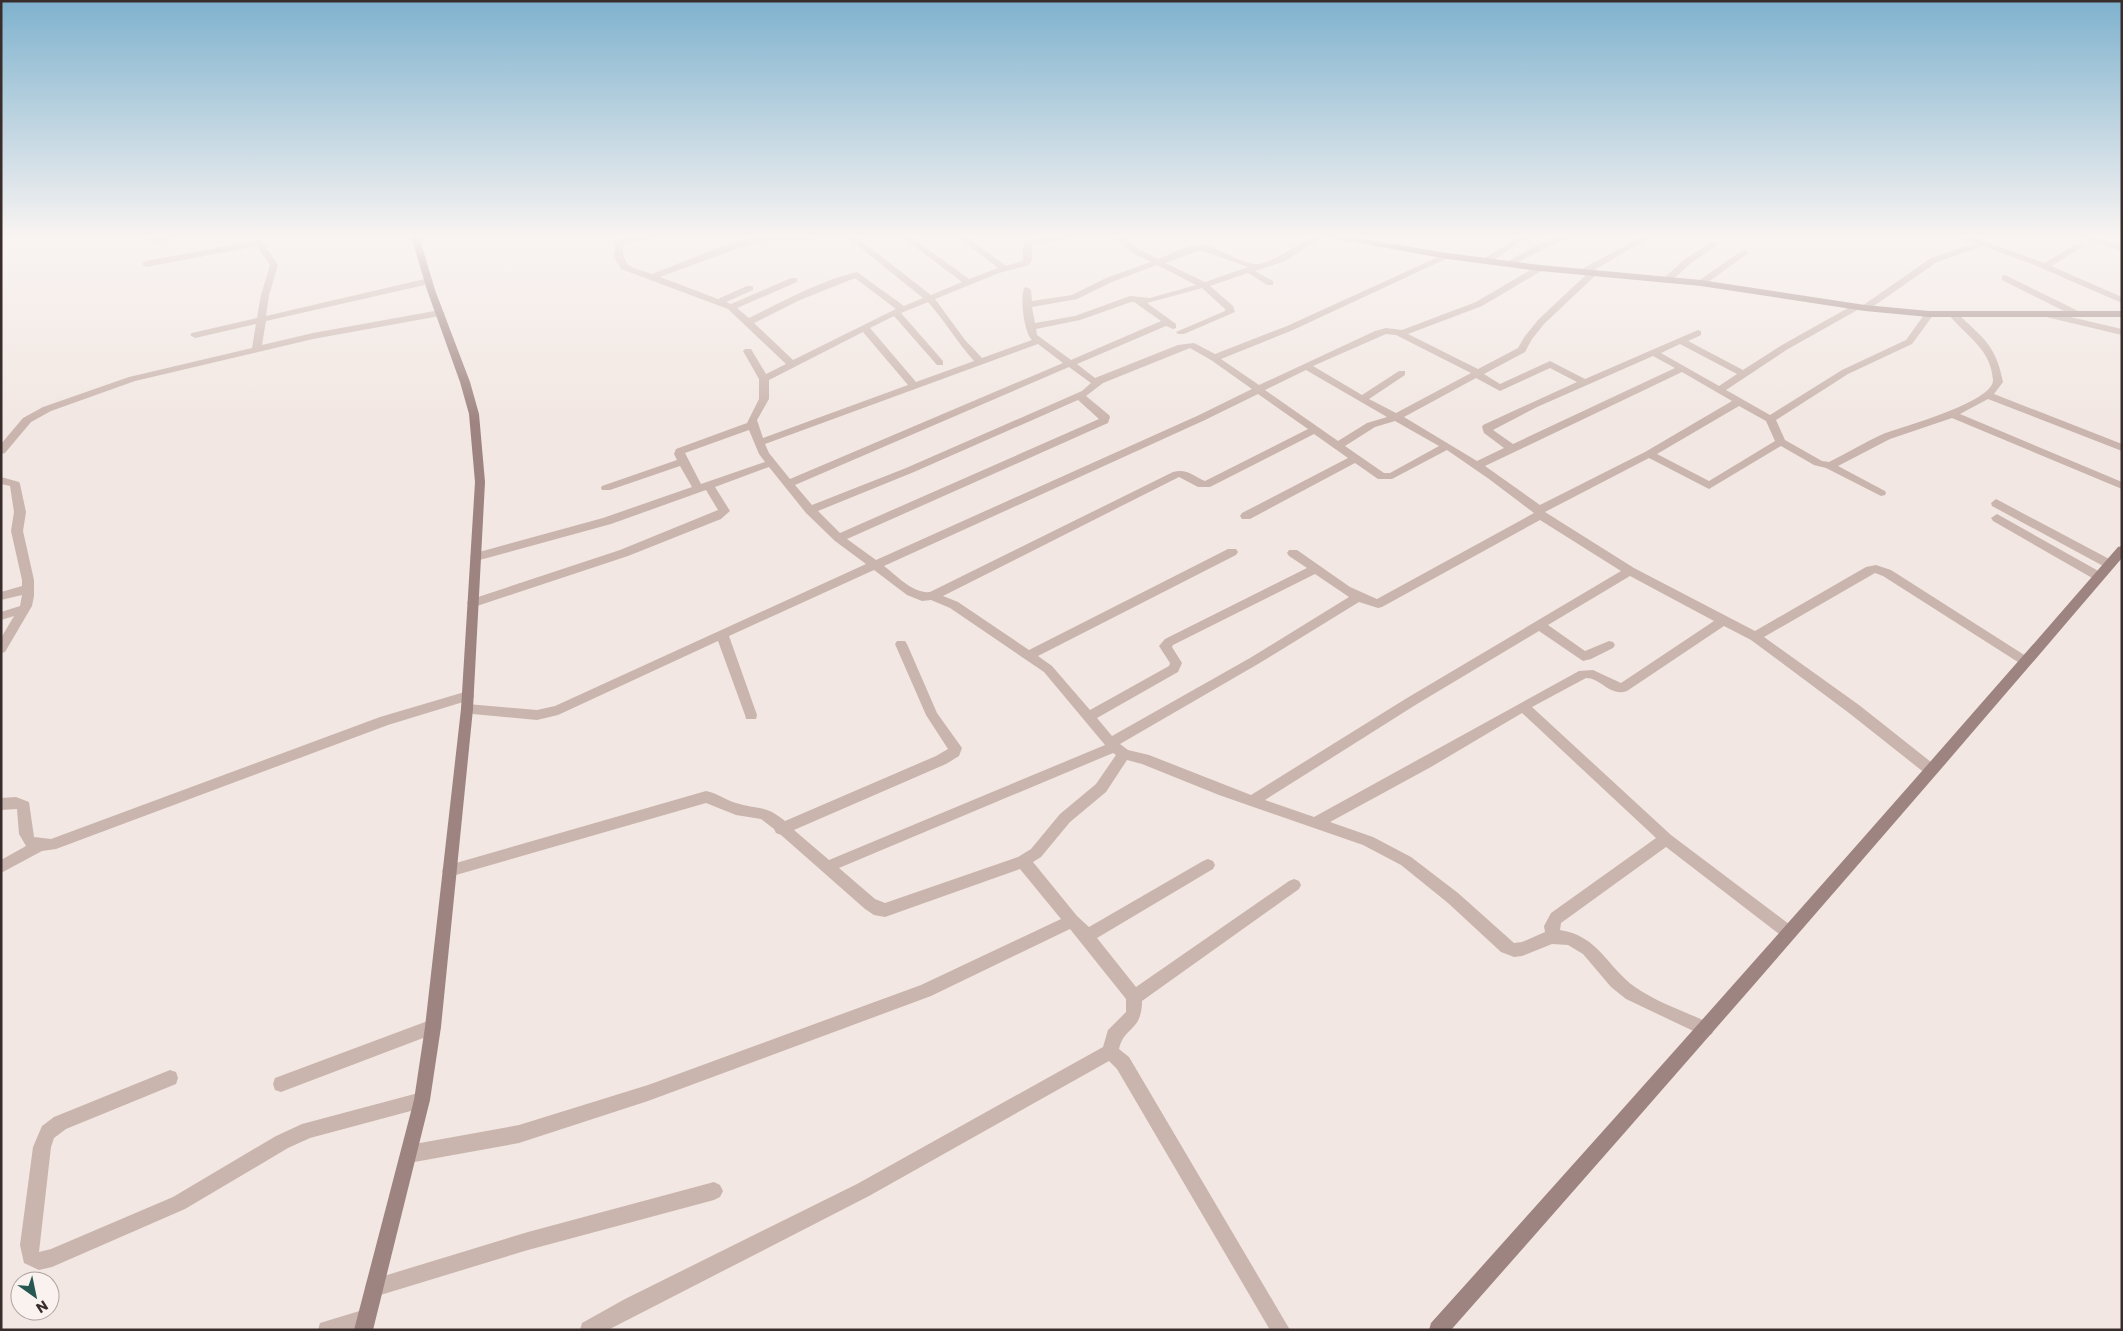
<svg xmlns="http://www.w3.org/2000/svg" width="2123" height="1331" font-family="Poppins,sans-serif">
	<rect width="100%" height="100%" fill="#f2e7e2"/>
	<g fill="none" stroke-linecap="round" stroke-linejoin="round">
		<g fill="#cab5ae" fill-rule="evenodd">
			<path d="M147 236H155L156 238 167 236H181L154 244 151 243Z"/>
			<path d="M641 236H660L656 238 623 244C622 268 632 267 652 274 701 256 757 225 812 237L813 239C806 244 782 238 771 240 733 248 697 264 660 277L718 299 747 286H753V290L726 302 731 304 791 278H797V282L737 308 749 318C784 301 819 281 857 272L904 306 923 298 846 236H855L931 295 962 282 901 236H910L969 279 998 268 956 236H965L1006 266 1023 261V246L1026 241 1061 236H1079L1075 238 1032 245V260L1029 265 999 273 935 299 965 340 982 358 1032 340C1024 332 1020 299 1024 288L1027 287 1031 290 1032 301 1072 295 1106 278 1151 262 1132 253 1113 236H1122L1138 249 1158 259C1171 254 1189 244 1203 245 1218 247 1246 266 1258 264 1281 261 1304 234 1325 236L1285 261 1255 271 1273 281V285H1267L1248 273 1210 286 1233 306 1235 312 1184 334H1178L1176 332 1225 311V309L1202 288 1147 303 1176 324V328L1173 329 1166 326 1077 364 1095 378 1178 345 1194 343 1215 354 1287 326 1445 254 1452 256 1293 330 1221 359 1259 385 1375 331 1386 328 1402 330 1476 302 1537 266H1543V270L1482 306 1408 334 1478 369 1518 348 1525 336 1538 320 1590 271 1582 273V269L1643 236H1652L1594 270 1599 272 1544 324 1532 339 1525 352 1484 374 1500 384 1550 361 1585 379 1698 330 1701 331V335L1688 341 1743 370 1782 345 1855 304 1862 306 1931 258 1975 243 1961 238 1960 236H1971L2044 263 2078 243 2082 246 2081 248 2051 266 2122 297V303L2032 264 1983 246 1937 262 1868 310 1861 308 1788 349 1726 390 1770 415 1842 370 1906 340 1926 312H1932L1934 314 1912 344 1848 374 1776 420 1785 440 1822 461 1829 462C1847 453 1865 442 1883 434 1902 427 1994 402 1993 380 1991 349 1967 337 1949 315L1954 312 1957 313C1983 338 1996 345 2003 382L1994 394 2122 444V451L1988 399 1960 414 2122 482V489L1952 418 1890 439 1838 466 1885 491 1886 493 1885 495 1881 496 1826 468 1814 465 1781 446 1709 489 1649 458 1545 512 1634 568 1755 631 1866 567 1876 565 1891 570 2029 658 2031 661 2029 664H2021L1883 576 1875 573 1764 637 1859 705 1936 766 1938 770 1936 774 1931 775 1926 774 1849 713 1751 640 1724 626 1627 691C1610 697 1601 678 1586 678L1532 707 1671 835 1793 927 1796 932 1793 937 1788 939 1783 937 1666 847 1561 923 1560 930C1599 936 1607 967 1635 987 1658 1003 1686 1012 1712 1024L1714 1029 1712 1034 1706 1037 1626 999 1611 987 1583 954 1568 945 1552 944 1522 956 1514 957 1501 952 1448 903 1401 865 1363 845 1219 795 1142 764 1127 760 1106 792 1070 822 1041 857 1033 862 1077 916 1089 927 1203 861 1208 859 1213 861 1215 865 1213 869 1097 938 1136 987 1289 881 1294 879 1299 881 1301 885 1299 889 1142 1001C1142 1032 1124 1026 1119 1049L1129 1057 1290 1330H1270L1117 1069 1109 1061 869 1196 608 1330H580L582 1323 625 1299 857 1184 1103 1047 1108 1030 1126 1012V999L1070 929 931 996 648 1101 519 1143 409 1163 403 1160 400 1154 403 1148 409 1145 519 1125 648 1085 921 985 1061 919 1020 869 885 917 874 915 865 909 781 835 776 833 774 829 761 819 736 815 706 803 449 877 444 875 442 871 444 867 449 865 706 791C717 793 726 800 736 803 758 810 765 804 785 821L936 756 948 749 926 715 895 644 897 641H905L907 644 937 713 962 748 959 756 946 764 794 830 829 860 1105 745 1044 672 950 608 931 600 922 601 907 595 874 570 729 636 757 715 756 719H746L745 715 718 641 558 715 537 720 462 713 461 709 462 705 467 704 537 710 555 706 866 564 835 541 806 513 769 467 715 487 730 511 721 519 628 556 477 606H469L467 603 469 600 620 550 718 510 706 490 611 524 476 561 470 557 472 554 603 518 692 487 680 466 610 490H602L601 488 602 486 677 460 674 454 676 449 747 423 759 399V379L743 351 745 349H751L766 374 786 364 728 309 621 269 614 257 615 243 625 238ZM1198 251H1203L1248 267 1205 282 1165 263ZM1157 265 1196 285 1150 298 1130 296 1075 316 1035 323 1032 307 1077 299 1112 282ZM855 278 896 309 793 360 754 323 800 300ZM928 302C945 321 957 342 974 361L916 382 870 328 894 316 937 365H943V361L901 313ZM1131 302H1134L1161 321 1071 360 1037 335 1036 329 1080 320ZM863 332 908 385 763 438 757 420 769 399V380ZM1386 334 1396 335 1471 373 1396 413 1369 399 1405 375V371H1399L1362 395 1313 366ZM1038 344 1063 363 790 479 769 453 765 444ZM1680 344 1737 374 1719 386 1661 353ZM1190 348 1211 360 1252 389 1197 416 876 560 847 539 1108 423 1110 417 1109 415 1086 396 1103 383ZM1653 356 1675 368 1513 444 1493 430 1537 407ZM1069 367 1091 383 1082 391 906 468 812 505 795 485ZM1550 368 1577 382 1483 425 1482 427 1484 433 1504 448 1477 461 1404 417 1476 378 1500 391ZM1306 370 1387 417 1367 423 1338 441 1265 390ZM1682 372 1732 401 1645 452 1540 505 1485 466ZM1258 394 1308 429 1205 481C1193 476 1187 468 1173 472L930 592C913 594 896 575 884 566L1205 420ZM1078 400 1099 419 840 533 818 511 914 472ZM1739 406 1766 421 1775 441 1709 481 1657 454ZM1395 421 1439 446 1390 473H1384L1345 446 1375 427ZM749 430 759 454 765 462 701 484 685 453ZM1314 434 1348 458 1242 513 1240 516 1242 519H1250L1355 463 1378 479H1392L1447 450 1489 479 1534 513 1377 599 1350 587 1297 550H1289L1287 553 1289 556 1307 568 1165 639 1159 646 1170 663 1169 666 1090 710 1052 666 1038 656 1236 555 1238 552 1236 549H1228L1029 650 958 602 943 596 1179 477 1198 487H1210ZM1540 520 1621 571 1407 698 1251 795 1149 755 1128 750 1120 744 1258 664 1359 602 1378 608 1382 607ZM1315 574 1349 597 1250 658 1112 736 1097 718 1178 672 1182 663 1172 647 1173 645ZM1630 576 1714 621 1621 683 1593 670 1579 671 1314 817 1265 800 1417 704 1539 631 1583 661 1591 659 1613 648 1615 645 1613 642 1609 641 1585 651 1548 625ZM1522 713 1656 838 1551 913 1544 926 1545 932 1522 942 1514 943 1458 893 1411 857 1373 837 1330 822 1431 767ZM1113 753 1116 755 1096 784 1060 814 1031 849 1018 857 885 903 875 899 839 868Z"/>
			<path d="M1520 236H1529L1491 262H1485V258Z"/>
			<path d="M1561 236H1571L1512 265 1505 263 1539 244Z"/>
			<path d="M2077 236H2088L2122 246V251Z"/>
			<path d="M259 240 262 241 278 265 269 295 266 316 429 278 433 281 429 284 266 321 262 345 313 333 440 310 445 313 440 316 313 339 135 381 51 411 31 422 5 453 1 454V444L23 418 43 407 129 377 252 348 256 324 195 338 190 335 192 333 257 318 261 295 270 265 257 246 146 267 142 264 146 261Z"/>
			<path d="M1712 242 1719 244 1691 263 1670 282H1664V278L1685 259Z"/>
			<path d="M1743 250 1750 252 1704 285H1698V281Z"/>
			<path d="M2005 275 2080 312 2082 314 2077 317 2074 316 2002 280V276Z"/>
			<path d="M2049 312 2122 329V335L2046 317V313Z"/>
			<path d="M1 477 19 482 20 484 26 512 23 531 34 580V596L32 606 5 652 1 653V638L14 616 1 620V612L20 606 22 595 1 600V592L22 586V580L11 531 14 512 10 486 1 484Z"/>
			<path d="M1996 499 2113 561 2115 564 2109 568 2105 567 1992 506 1991 503Z"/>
			<path d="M1997 514 2102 573 2104 576 2102 579H2094L1993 521 1991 518Z"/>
			<path d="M468 691 473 693 474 696 473 699 388 725 56 849 42 851 1 873V860L26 846 19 834 17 809 1 810V798L16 797 29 802 34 837 51 839 380 717Z"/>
			<path d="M433 1019 439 1022 441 1027 439 1032 281 1092 275 1090 273 1084 275 1078Z"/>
			<path d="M170 1070 176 1072 178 1078 176 1084 66 1129 54 1138 51 1147 39 1252 51 1249 173 1197 276 1136 302 1124 422 1092 428 1094 430 1100 428 1106 422 1108 310 1138 288 1148 185 1209 52 1267 39 1270 24 1263 20 1245 33 1147 42 1126 54 1117Z"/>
			<path d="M714 1182 720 1185 723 1191 720 1197 714 1200 528 1250 374 1297 367 1295 365 1288 367 1281 374 1279 528 1232Z"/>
			<path d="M366 1309 373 1311 375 1318 373 1325 358 1330H318L320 1323Z"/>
		</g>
		<g fill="#9e8480" fill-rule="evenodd">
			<path d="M411 236H419L435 290 470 382 479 414 485 482 473 709 441 1027 430 1100 373 1330H354L414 1100 425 1027 461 709 475 482 469 414 460 382 427 290Z"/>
			<path d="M1327 236H1343L1448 253 1540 265 1701 280 1865 305 1929 311H2122V317H1929L1865 311 1701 286 1540 271 1448 259 1331 238Z"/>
			<path d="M2122 546V558C1901 817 1677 1074 1451 1330H1429L1431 1323C1662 1066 1891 808 2118 547Z"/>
		</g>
	</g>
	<linearGradient id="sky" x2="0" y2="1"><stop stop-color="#7fb2ce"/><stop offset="0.56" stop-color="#f9f4f2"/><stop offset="1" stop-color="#f9f4f2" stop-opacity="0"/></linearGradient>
	<rect width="2123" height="422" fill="url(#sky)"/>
	<rect width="2123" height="1331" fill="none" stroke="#392d2c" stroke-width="5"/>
	<g transform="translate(35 1296) rotate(147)"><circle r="24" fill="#faf2ee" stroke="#ada3a0"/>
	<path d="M0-4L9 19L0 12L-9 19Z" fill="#245851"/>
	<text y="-8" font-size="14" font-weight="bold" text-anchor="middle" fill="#392d2c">N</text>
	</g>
</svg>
